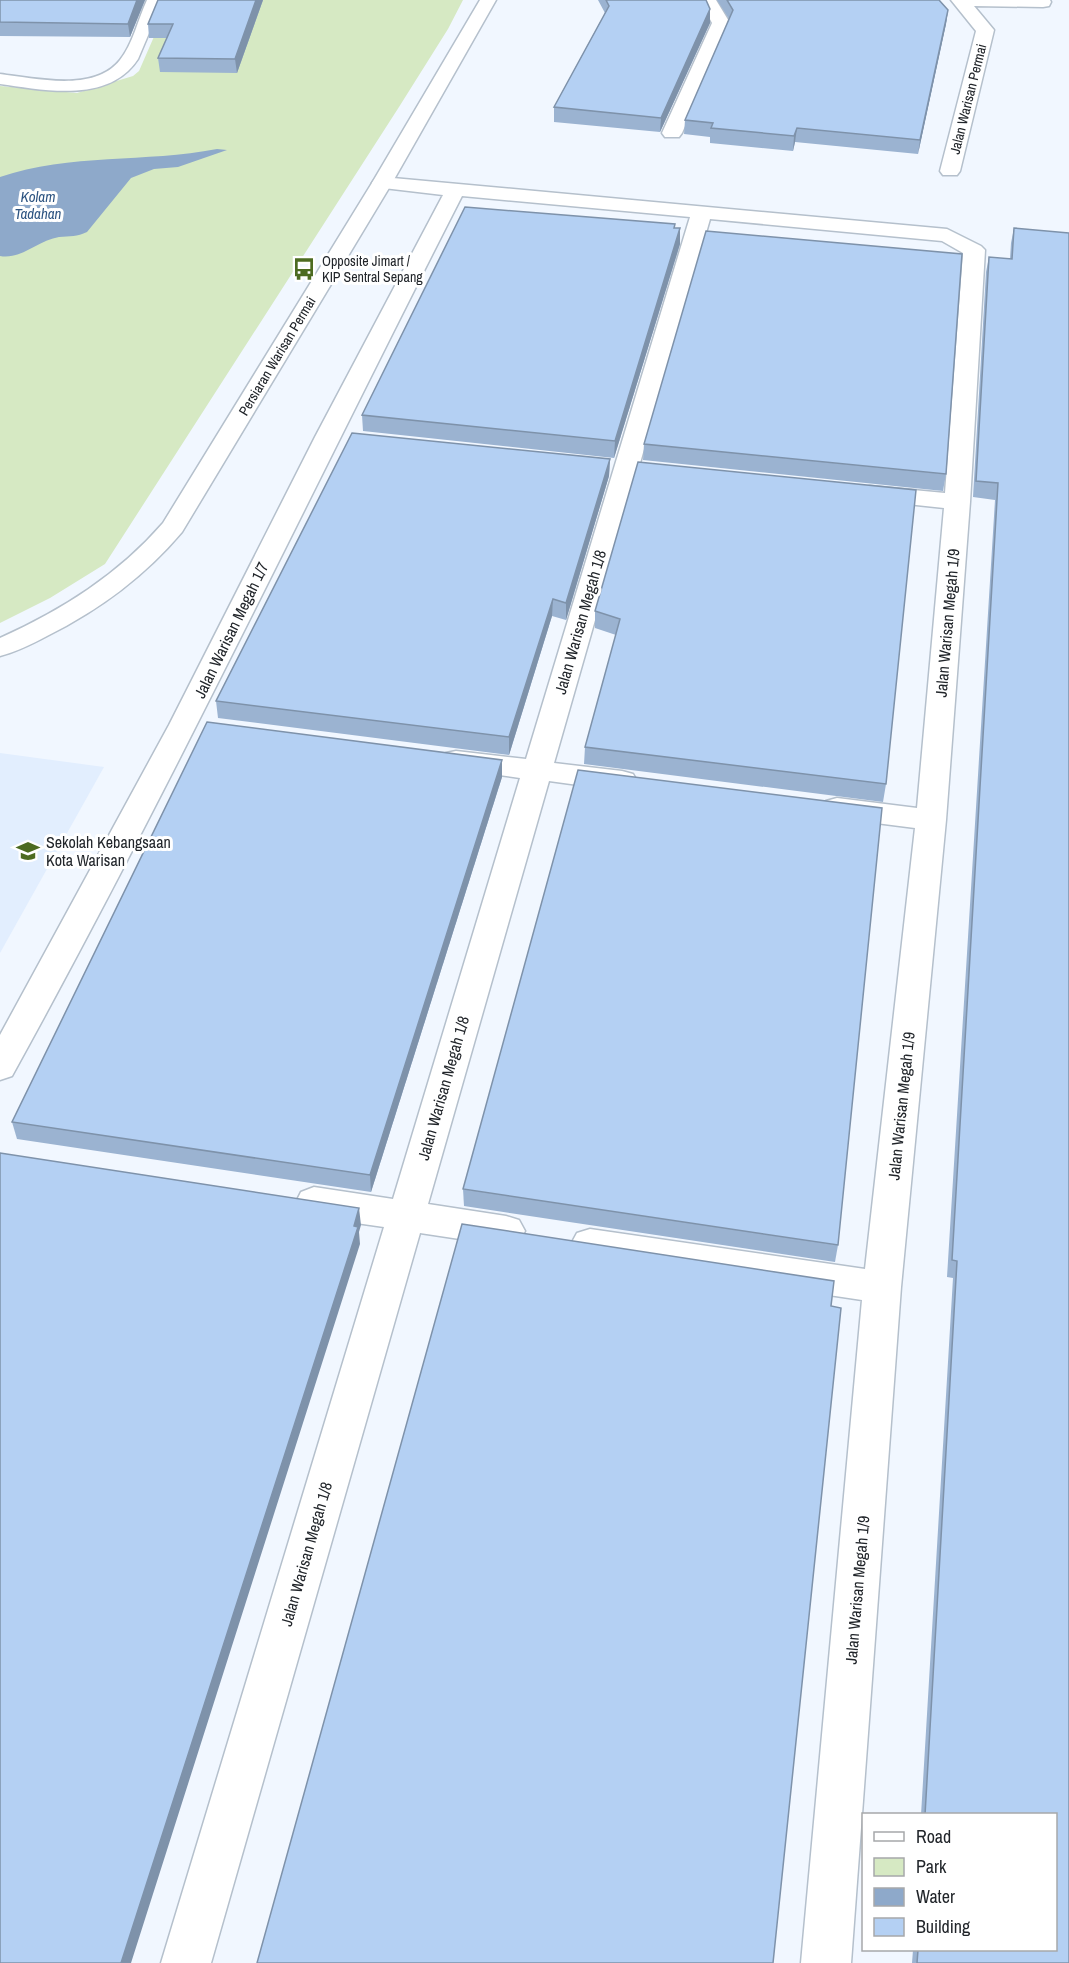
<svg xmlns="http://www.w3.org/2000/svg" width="1069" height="1963" font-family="'Archivo Narrow',sans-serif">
	<rect width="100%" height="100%" fill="#f1f7ff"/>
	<path fill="#e2eefe" d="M0 753 104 767 0 953Z"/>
	<path fill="#d6e9c3" d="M170 0H463L448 29 399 107 105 564 50 598 0 623V86L77 93 133 76 139 71Z"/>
	<path fill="#8ea9ca" d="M217 149 227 150 178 167 154 169 131 178 87 232C77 237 70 236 59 237 39 240 21 260 0 256V177C70 153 146 163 217 149Z"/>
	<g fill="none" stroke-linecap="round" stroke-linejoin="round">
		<g stroke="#b5c0cc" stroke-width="3">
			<g id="minor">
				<path d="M147 0H163L138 59C109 104 44 90 0 84V74C35 78 94 93 120 60 133 44 138 19 147 0Z"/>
				<path d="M700 0H716L730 23 682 133 679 137H665L662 133 712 23Z"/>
				<path d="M951 0H1050L1051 2 1049 6 1043 7 974 6 994 30 960 171 957 175H943L940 171 976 31Z"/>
				<path d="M382 177 947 229 981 246 985 250 970 502 946 820 901 1287 851 1963H801L862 1300 590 1259 577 1255 571 1244 577 1233 590 1229 865 1269 915 828 837 818 826 815 822 808 826 801 837 798 917 808 944 508 870 500 861 498 858 493 861 488 870 486 945 493 963 253 942 241 710 219 554 763 622 771 633 774 637 781 633 788 622 791 549 781 428 1204 506 1216 519 1220 525 1231 519 1242 506 1246 420 1233 211 1963H161L384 1227 314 1217 301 1212 296 1202 301 1192 314 1187 393 1199 520 778 456 769 446 767 441 760 446 753 456 751 526 759 690 217 462 196C312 490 171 788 12 1076L0 1080V1035L169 725 315 437 443 195 375 187 372 183 375 179Z"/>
			</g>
		</g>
		<g stroke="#b5c0cc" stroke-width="3">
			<path id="tertiary" d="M480 0H496L392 183 182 532C144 577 99 610 47 636 32 644 16 652 0 656V638C62 610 118 575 163 523L372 183Z"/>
		</g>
		<use href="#minor" fill="#fff" fill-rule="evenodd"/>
		<use href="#tertiary" fill="#fff" fill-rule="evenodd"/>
	</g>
	<g fill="#9bb3d1">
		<path d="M0 0H145L130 37 0 36Z"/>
		<path d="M263 0 237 73 160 72 158 58 167 38H149L148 24Z"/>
		<path d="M598 0H706L710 23 660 132 554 122V107L605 13Z"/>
		<path d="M717 0H939L948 10 946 24 918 154 795 142 793 151 710 143V137L684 134 685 120 729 19Z"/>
		<path d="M675 228H680V244L614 458 363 431 362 415Z"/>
		<path d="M1014 228 1069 1963H912L913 1950H1056V1815H921L953 1278 947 1277 995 500 973 497 986 272 989 257 1010 259 1011 243Z"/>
		<path d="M644 444 946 474 943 491 643 460Z"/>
		<path d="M610 459 609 476 566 620 552 616 509 755 218 718 216 701Z"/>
		<path d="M638 462 886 784 883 802 584 764 585 747 616 635 595 628V611Z"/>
		<path d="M502 760V777L371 1192 17 1139 12 1122Z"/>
		<path d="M463 1189 838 1245 835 1262 464 1206Z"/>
	</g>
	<g fill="#7e92aa">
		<path d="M137 0H145L130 37 128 24Z"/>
		<path d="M256 0H263L237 73 235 59Z"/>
		<path d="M710 9V23L660 132 661 118Z"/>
		<path d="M948 10 946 24 918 154 920 140Z"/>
		<path d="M797 128 795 142 793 151 794 136Z"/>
		<path d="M680 228V244L614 458 615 441Z"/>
		<path d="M610 459 609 476 566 620V603Z"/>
		<path d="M553 599 552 616 509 755V737Z"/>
		<path d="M502 760V777L371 1192 370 1175Z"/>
		<path d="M359 1208 361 1225 359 1232 360 1244 131 1963H121Z"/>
	</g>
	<g fill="#b4d0f3" stroke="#7e92aa" stroke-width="1.5">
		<path d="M0 0H137L128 24 0 22Z"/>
		<path d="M158 0H256L235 59 158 58 173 24H148Z"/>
		<path d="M606 0H706L710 9 661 118 554 107 609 6Z"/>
		<path d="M727 0H939L948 10 920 140 797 128 794 136 711 128 713 123 685 120 733 10Z"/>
		<path d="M465 207 675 224 674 228H680L615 441 362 415Z"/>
		<path d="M1014 228 1069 233V1963H917L918 1950H1056V1815H925L957 1261 952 1260 998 483 976 481 989 257 1012 259Z"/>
		<path d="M706 231 962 254 946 474 644 444Z"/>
		<path d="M352 433 610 459 566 603 553 599 509 737 216 701Z"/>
		<path d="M638 462 916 490 886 784 585 747 620 619 595 611Z"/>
		<path d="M207 722 502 760 370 1175 12 1122Z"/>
		<path d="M578 770 882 808 838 1245 463 1189Z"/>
		<path d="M0 1153 359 1208 354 1226 358 1227 121 1963H0Z"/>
		<path d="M462 1224 834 1281 831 1306 841 1308 773 1963H257Z"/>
	</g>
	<defs>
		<g id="bus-bare" transform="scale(1.8)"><path d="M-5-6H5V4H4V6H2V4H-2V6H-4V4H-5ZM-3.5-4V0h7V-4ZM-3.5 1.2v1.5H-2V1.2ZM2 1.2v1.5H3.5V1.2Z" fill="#4c6b21" stroke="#fff" stroke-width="2.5" paint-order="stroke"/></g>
		<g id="school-bare" transform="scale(1.8)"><path d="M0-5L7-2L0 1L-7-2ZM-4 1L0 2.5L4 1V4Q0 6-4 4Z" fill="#4c6b21" stroke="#fff" stroke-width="2.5" paint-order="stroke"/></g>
	</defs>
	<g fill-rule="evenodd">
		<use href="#bus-bare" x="304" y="269"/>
		<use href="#school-bare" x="28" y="851"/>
	</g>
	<g text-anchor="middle" stroke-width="6" stroke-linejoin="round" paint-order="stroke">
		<g font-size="14" fill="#21252a" stroke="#fff">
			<text transform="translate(968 99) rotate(-76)" y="5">Jalan Warisan Permai</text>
			<text transform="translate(277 356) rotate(-59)" y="5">Persiaran Warisan Permai</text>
		</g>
		<g font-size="14" fill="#21252a" stroke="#fff" text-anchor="start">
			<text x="322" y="266">Opposite Jimart /<tspan x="322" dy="16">KIP Sentral Sepang</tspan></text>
		</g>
		<g font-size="15" font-style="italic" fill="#2d5481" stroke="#fff">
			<text x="38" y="202">Kolam<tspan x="38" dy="17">Tadahan</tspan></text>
		</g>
		<g font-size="16" fill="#21252a" stroke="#fff">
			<text transform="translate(580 622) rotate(-74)" y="6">Jalan Warisan Megah 1/8</text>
			<text transform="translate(947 623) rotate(-85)" y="6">Jalan Warisan Megah 1/9</text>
			<text transform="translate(231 630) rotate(-64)" y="6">Jalan Warisan Megah 1/7</text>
			<text transform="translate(443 1088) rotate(-74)" y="6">Jalan Warisan Megah 1/8</text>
			<text transform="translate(901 1106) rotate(-84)" y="6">Jalan Warisan Megah 1/9</text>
			<text transform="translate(306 1554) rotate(-74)" y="6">Jalan Warisan Megah 1/8</text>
			<text transform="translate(857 1590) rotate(-85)" y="6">Jalan Warisan Megah 1/9</text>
		</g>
		<g font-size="16" fill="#21252a" stroke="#fff" text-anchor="start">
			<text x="46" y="848">Sekolah Kebangsaan<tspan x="46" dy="18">Kota Warisan</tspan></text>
		</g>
	</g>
	<rect x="862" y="1813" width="195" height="138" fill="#ffffff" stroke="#a6a8aa" stroke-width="1.5"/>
	<rect x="874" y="1832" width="30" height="9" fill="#ffffff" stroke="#a6a8aa" stroke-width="1.5"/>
	<text x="916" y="1843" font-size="18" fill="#21252a">Road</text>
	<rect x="874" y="1858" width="30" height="18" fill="#d6e9c3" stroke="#a6a8aa" stroke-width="1.5"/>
	<text x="916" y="1873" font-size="18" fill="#21252a">Park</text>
	<rect x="874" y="1888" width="30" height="18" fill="#8ea9ca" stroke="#a6a8aa" stroke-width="1.5"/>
	<text x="916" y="1903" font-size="18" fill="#21252a">Water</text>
	<rect x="874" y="1918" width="30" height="18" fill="#b4d0f3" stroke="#a6a8aa" stroke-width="1.5"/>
	<text x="916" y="1933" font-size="18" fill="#21252a">Building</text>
</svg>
